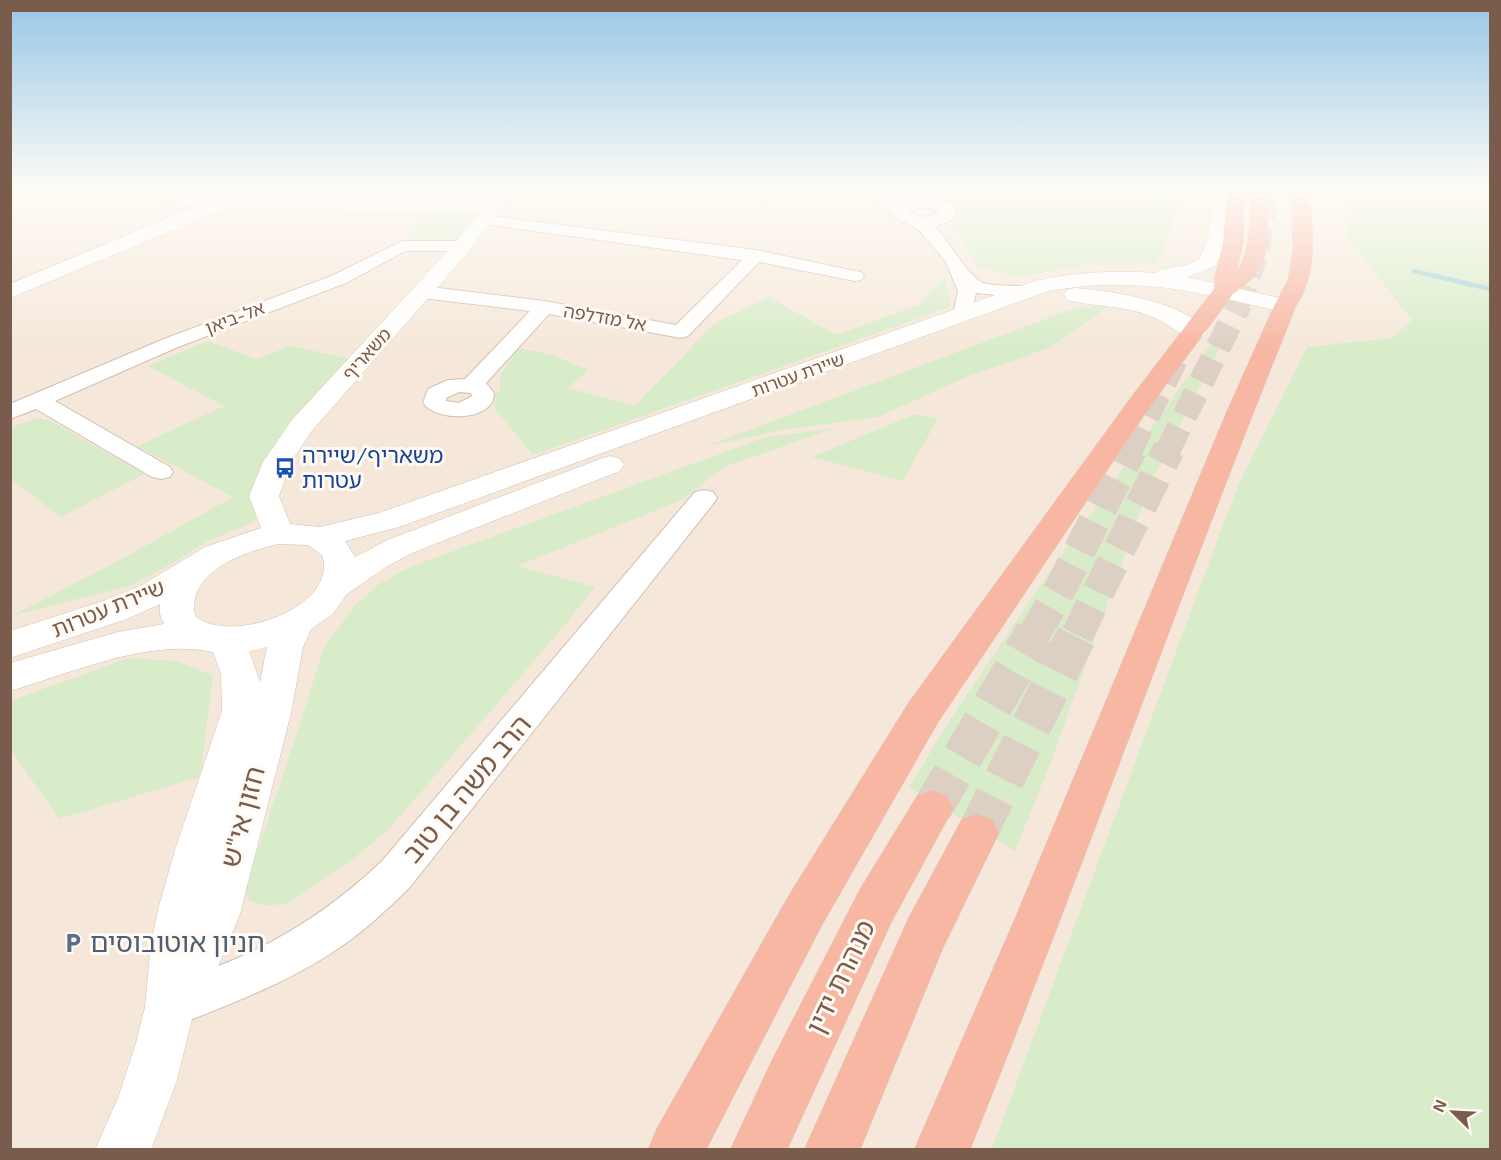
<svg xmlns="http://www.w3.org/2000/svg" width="1501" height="1160" font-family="'Exo 2','Noto Sans Hebrew',sans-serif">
	<rect width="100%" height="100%" fill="#fdf6ec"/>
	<rect fill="#f5e8da" x="11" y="188" width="1479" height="961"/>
	<g fill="#d8ecc9">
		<path d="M445 188H496L487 201 435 200Z"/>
		<path d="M892 188H1181L1164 253 1155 264 1083 265 1019 277 978 267 943 210Z"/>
		<path d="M1355 188H1413L1490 201V1149H992L1221 530 1239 484 1299 364 1308 347 1392 338 1412 320 1346 236Z"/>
		<path d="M425 212H476L458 240 404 239Z"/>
		<path d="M944 277 950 300V307L533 455 495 409 494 397 500 390V376L518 348 553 355 588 370 568 388 635 406 716 322 769 297 836 335 921 304Z"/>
		<path d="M1101 303H1113L1051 347 969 376 878 417 781 430 704 447 1067 311Z"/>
		<path d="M207 341 257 359 290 346 355 360 268 469 254 522 208 541 164 568 129 586 11 616 120 560 233 497 137 446 224 406 148 366Z"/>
		<path d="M1213 341 1222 344 1151 482 1052 759 1015 851 909 787 955 712 1032 597Z"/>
		<path d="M915 414 938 418 903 481 812 457Z"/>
		<path d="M38 418 49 420 144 474 61 517 11 479V427Z"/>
		<path d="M835 428 730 465 720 470 682 500 517 566 595 587 569 620 390 828 353 859 289 903 266 906 250 901 244 890 295 740 323 650 354 606 379 584 412 566 766 437Z"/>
		<path d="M129 658 177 661 213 676 200 777 59 819 11 750 10 701Z"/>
	</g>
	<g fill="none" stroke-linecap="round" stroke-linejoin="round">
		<g stroke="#a5d3da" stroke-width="4.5">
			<path d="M1149 188 1155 191"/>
			<path d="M1414 271 1490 289"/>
		</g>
		<path stroke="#dcd0c4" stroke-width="20" stroke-dasharray="20 10" stroke-linecap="butt" d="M1239 304C1257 268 1267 228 1267 188"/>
		<g stroke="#dcd0c4" stroke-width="25" stroke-dasharray="25 13" stroke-linecap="butt">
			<path d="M1130 450 1178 355"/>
			<path d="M1168 450 1240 303"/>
		</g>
		<g stroke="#dcd0c4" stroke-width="32" stroke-dasharray="32 16" stroke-linecap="butt">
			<path d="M1034 635 1058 593 1131 449"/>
			<path d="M1077 635 1169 449"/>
		</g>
		<g stroke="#dcd0c4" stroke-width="40" stroke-dasharray="40 20" stroke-linecap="butt">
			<path d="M932 809 1035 633"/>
			<path d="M977 833 1078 633"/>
		</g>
		<g stroke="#d1beb0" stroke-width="2">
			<g id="street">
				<path d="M128 188H155L196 197 221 199 229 204C217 217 148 196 131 191Z"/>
				<path d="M499 188H515L498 210H486L484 207Z"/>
				<path d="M860 188H879L901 201C915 197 956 193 956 216L948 222 934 226C950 241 968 279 986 284 1001 287 1017 284 1033 288L1035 292 1033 296 1026 298 976 293 970 319H956L953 315 958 291 946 262 919 230 893 216C884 199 871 201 860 188ZM920 207 935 209 940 214 923 217 907 211Z"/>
				<path d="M483 215 756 250 855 271 861 272 864 276 861 280 855 281 759 262 688 336 681 338 549 314 486 383 494 393C495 421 437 423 423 403L428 389 448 380 465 379 530 311 422 298 415 296 413 292 415 288 422 286 544 301 676 325 742 260 477 223 475 220ZM459 392 471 393 472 396 459 403 446 401V398Z"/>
				<path d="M402 241H463L469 242 472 246 469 250 463 251H405L346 283 178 347 55 401 170 467 173 472 170 477 161 479 152 477 36 409 10 419V404L164 339 334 275Z"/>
				<path d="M704 490 713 492 717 498 713 504 410 887C386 911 361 934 333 952 283 985 225 1006 170 1028L155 1021 148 1006 155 991C186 978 219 967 249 953 300 929 342 899 382 861L695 492Z"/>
			</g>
		</g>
		<g stroke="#d6c0b0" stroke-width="1">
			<g id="secondary">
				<path d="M239 188 246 189 249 193 243 199 492 202 498 203 501 207 470 250 311 432 291 462 279 496 290 524 320 527 379 513 1035 281C1075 272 1116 270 1156 273L1159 270 1186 265 1199 259C1211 237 1214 213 1213 188H1231C1233 215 1230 245 1214 267L1187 277 1293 301 1296 306 1293 311 1285 313C1200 292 1136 275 1048 291L399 527 345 541 355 557 390 539 600 459 610 456 620 459 624 465 620 471 412 553 386 567 347 594 333 614 311 629 303 647 291 713 240 914 214 976 194 1011 177 1080 151 1150H95L118 1098 136 1043 145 1007 151 943 159 906 175 850 222 711 221 674 213 652C150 638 71 673 10 691V663L118 632 164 624 160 614V604L127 619 10 658V631L103 601 142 585 205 547 261 528 249 496 263 462 291 421 456 242 479 212 224 209 10 298V284ZM279 544 308 545 322 555C340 607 230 646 195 616 186 572 245 551 279 544ZM267 647 260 682 249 651Z"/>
				<path d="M1075 288C1110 291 1185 301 1207 332L1203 337C1185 341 1170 324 1153 317 1125 305 1096 307 1067 300L1064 295 1067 290Z"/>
			</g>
		</g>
		<g stroke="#dad1cd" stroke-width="1">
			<g id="highway">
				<path d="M1227 188H1245L1243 244 1237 271C1252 248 1249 215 1251 188H1269L1267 246 1263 262 1252 279 1233 294 1151 405 937 724 821 927 706 1150H648L656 1130 789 895 909 702 1132 396 1214 289 1215 275 1223 244Z"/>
				<path d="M1291 188H1309C1312 229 1320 270 1296 306 1183 585 1083 870 970 1150H914L1013 923 1227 411 1274 306 1288 280 1293 250Z"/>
				<path d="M932 790 947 796 953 809 892 921 787 1150H730L772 1060 860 889 917 796Z"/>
				<path d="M977 814 992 819 999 833 943 948 860 1150H804L909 917 962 819Z"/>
			</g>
		</g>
		<use href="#street" fill="#fff" fill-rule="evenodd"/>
		<use href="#secondary" fill="#fff" fill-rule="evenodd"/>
		<use href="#highway" fill="#f7b7a3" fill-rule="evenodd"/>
	</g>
	<linearGradient id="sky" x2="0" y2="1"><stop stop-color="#97c7e8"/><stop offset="0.54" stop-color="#fefbf6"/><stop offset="1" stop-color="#fefbf6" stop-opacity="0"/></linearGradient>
	<rect width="1501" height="350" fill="url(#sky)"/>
	<defs>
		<g id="bus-bare" transform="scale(1.62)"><path d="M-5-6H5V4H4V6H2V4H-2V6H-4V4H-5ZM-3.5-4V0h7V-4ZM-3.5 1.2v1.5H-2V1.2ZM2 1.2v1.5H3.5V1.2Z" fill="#1a4fb4" stroke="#fffaf3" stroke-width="2.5" paint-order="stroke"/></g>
		<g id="parking-bare" transform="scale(1.62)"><path d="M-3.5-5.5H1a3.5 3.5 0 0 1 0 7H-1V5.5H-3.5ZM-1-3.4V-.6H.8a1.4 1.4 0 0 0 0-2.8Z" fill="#5c6f8a" stroke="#fffaf3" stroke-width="2.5" paint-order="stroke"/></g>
	</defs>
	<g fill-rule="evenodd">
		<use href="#bus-bare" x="285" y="468"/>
		<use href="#parking-bare" x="73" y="943"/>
	</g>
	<g text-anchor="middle" stroke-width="6" stroke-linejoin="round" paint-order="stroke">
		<g font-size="18" fill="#7a5c4d" stroke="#fffaf3">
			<text transform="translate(235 318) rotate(-21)" y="6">אל-ביאן</text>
			<text transform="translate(605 318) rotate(10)" y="6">אל מזדלפה</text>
			<text transform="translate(367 354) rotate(-48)" y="6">משאריף</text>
			<text transform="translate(798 375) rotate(-20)" y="6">שיירת עטרות</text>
		</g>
		<g font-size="22" fill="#164399" stroke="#fffaf3" text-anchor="start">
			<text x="302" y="463">משאריף/שיירה<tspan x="302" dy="25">עטרות</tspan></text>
		</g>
		<g font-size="22" fill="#7a5c4d" stroke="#fffaf3">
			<text transform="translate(108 608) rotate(-22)" y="8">שיירת עטרות</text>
		</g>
		<g font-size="27" fill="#7a5c4d" stroke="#fffaf3">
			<text transform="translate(467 789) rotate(-50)" y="9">הרב משה בן טוב</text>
			<text transform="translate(243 817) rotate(-75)" y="9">חזון אי"ש</text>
			<text transform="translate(841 977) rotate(-64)" y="9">מנהרת ידין</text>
		</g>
		<g font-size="27" fill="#4e5e75" stroke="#fffaf3" text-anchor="start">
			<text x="90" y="952">חניון אוטובוסים</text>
		</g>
	</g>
	<rect width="1501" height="1160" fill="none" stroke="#7a5c4d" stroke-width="24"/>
	<g transform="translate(1453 1112) rotate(294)" stroke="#fffaf3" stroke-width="4.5" paint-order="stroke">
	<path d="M0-4.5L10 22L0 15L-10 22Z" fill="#7a5c4d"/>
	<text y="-9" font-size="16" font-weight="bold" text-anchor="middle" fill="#7a5c4d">N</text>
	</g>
</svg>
